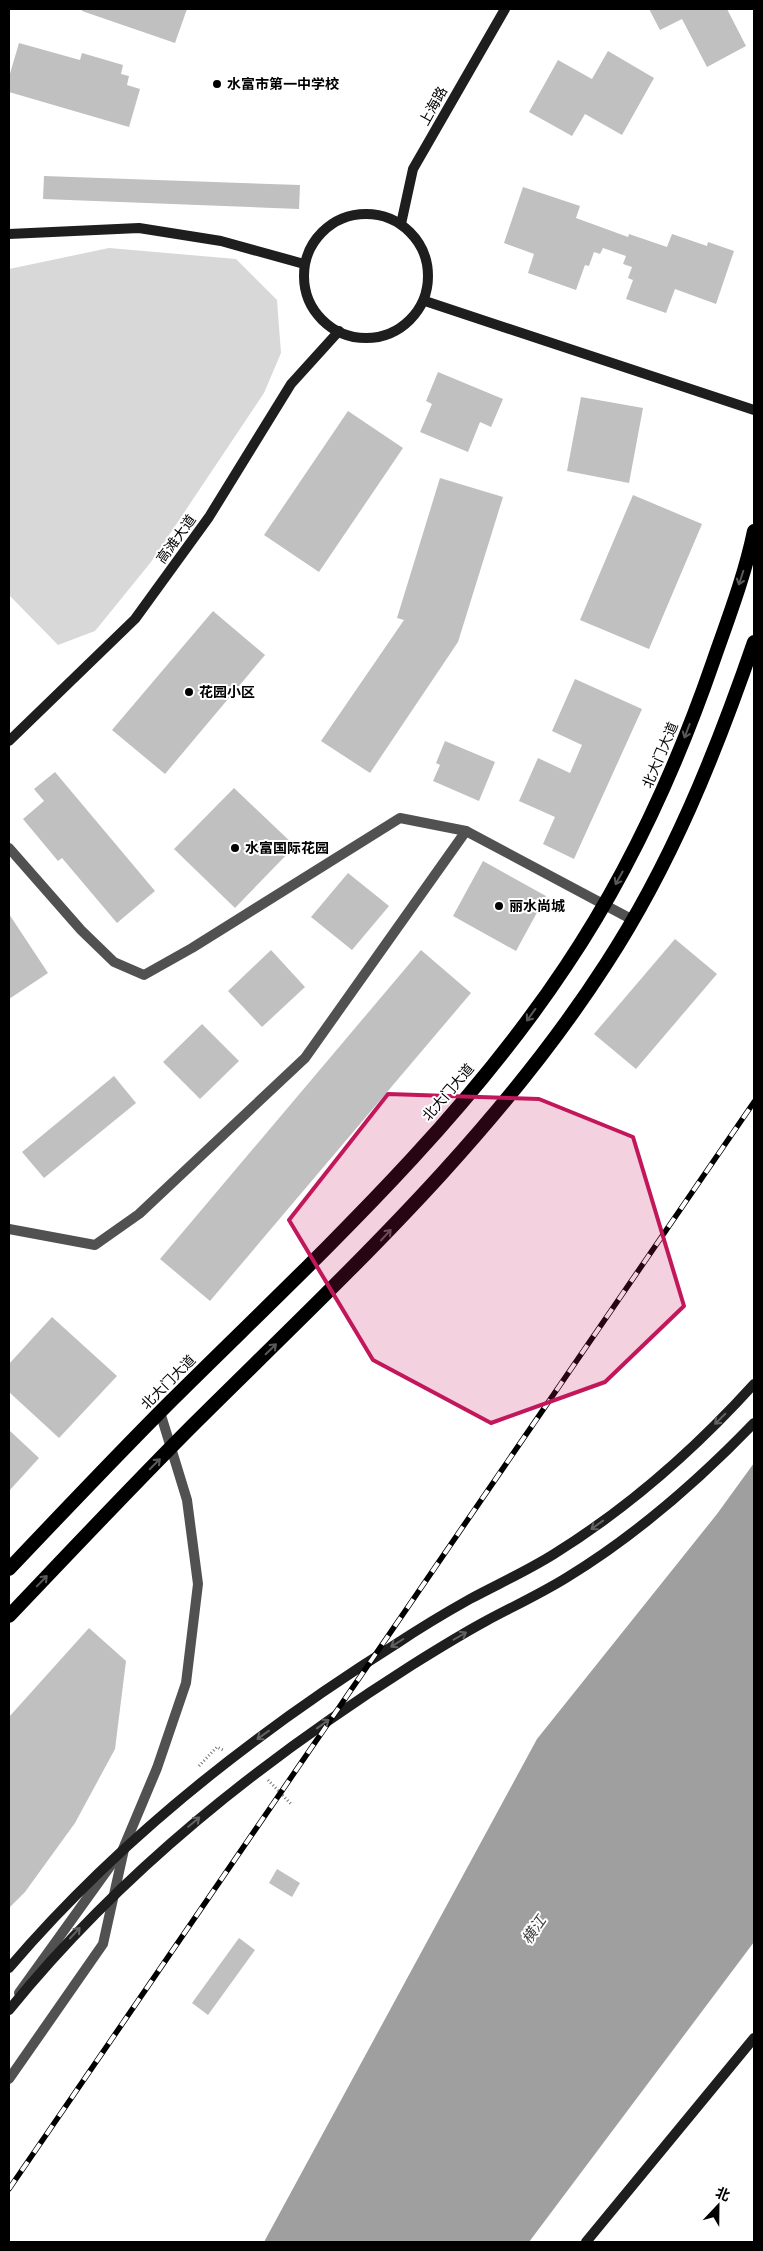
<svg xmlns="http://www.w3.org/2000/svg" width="763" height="2251" font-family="Commissioner,'Noto Sans SC',sans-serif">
	<rect width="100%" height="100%" fill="#fff"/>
	<path fill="#d8d8d8" d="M109 248 236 259 277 300 281 353 264 393 151 562 95 631 58 645 9 595V269Z"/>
	<path fill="#9f9f9f" d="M754 1463V1942L529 2242H264L537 1739 717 1514Z"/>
	<g fill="#c0c0c0">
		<path d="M83 9H187L175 43 82 11Z"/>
		<path d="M649 9H727L746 46 707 67 682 19 660 30Z"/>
		<path d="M19 43 80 60 82 53 123 65 121 74 129 76 127 85 140 89 129 127 9 92V77Z"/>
		<path d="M608 51 654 78 622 135 585 114 572 136 529 112 558 60 592 79Z"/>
		<path d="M44 176 300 185 299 209 43 199Z"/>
		<path d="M523 187 580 206 576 218 628 237 629 234 667 247 672 234 707 246 708 242 734 251 716 304 675 289 666 313 626 299 633 280 628 278 632 267 623 264 626 256 603 248 600 254 594 252 589 266 585 265 576 290 528 273 534 254 504 243Z"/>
		<path d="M438 372 503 399 491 427 480 422 468 452 420 432 432 404 426 401Z"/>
		<path d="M581 397 643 408 629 483 567 471Z"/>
		<path d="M348 411 403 448 319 572 264 535Z"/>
		<path d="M440 478 503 497 458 642 370 773 321 741 404 620 397 618Z"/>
		<path d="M633 495 702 524 649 649 580 620Z"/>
		<path d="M213 611 265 655 165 774 112 730Z"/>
		<path d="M575 679 642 709 574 859 543 844 555 817 519 801 538 758 570 773 582 745 552 731Z"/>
		<path d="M445 741 495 762 479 801 433 781 440 765 436 763Z"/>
		<path d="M55 772 155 891 117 923 62 858 58 861 23 819 44 801 34 789Z"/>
		<path d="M234 788 295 846 235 908 174 849Z"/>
		<path d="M483 861 546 896 516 951 453 916Z"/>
		<path d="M348 873 389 906 352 950 311 917Z"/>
		<path d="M9 914 48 973 9 999Z"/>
		<path d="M675 939 717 974 636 1069 594 1034Z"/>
		<path d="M271 950 305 987 262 1027 228 991Z"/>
		<path d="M421 950 471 993 210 1301 160 1259Z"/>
		<path d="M202 1024 239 1061 200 1099 163 1062Z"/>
		<path d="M114 1076 136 1103 44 1178 22 1152Z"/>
		<path d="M52 1317 117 1376 59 1438 9 1392V1364Z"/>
		<path d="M9 1430 39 1458 9 1491Z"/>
		<path d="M89 1628 126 1661 115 1749 75 1823 25 1892 9 1908V1717Z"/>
		<path d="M277 1869 300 1883 292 1897 269 1883Z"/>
		<path d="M239 1938 255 1950 208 2015 192 2003Z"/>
	</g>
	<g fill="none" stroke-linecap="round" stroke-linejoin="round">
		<g stroke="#737373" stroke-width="3" stroke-dasharray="1 2.5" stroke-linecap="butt">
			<path d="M199 1766 217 1747 223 1750"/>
			<path d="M268 1780 292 1805"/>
		</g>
		<g stroke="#515151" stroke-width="10">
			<path d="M9 848 81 930 114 962 144 975 192 948 400 818 466 831 633 920"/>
			<path d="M9 1229 95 1245 139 1214 305 1058 466 831"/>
			<path d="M9 2079 103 1944 125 1845"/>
		</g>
		<g stroke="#515151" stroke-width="10">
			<path d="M123 1849 157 1768 186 1683 198 1584 187 1500 160 1412"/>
			<path d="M19 1993 111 1865"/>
		</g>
		<g stroke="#1e1e1e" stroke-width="10">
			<circle cx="366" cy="276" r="62"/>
			<path d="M401 224 413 169 505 9"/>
			<path d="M9 234 139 228 221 241 304 264"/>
			<path d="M425 301 754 410"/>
			<path d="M9 741 135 619 209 517 291 384 339 331"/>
			<path d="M9 1968C119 1839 253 1734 396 1644 420 1628 445 1613 470 1599 498 1584 527 1571 554 1554 628 1508 696 1448 754 1384"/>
			<path d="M9 2010C122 1871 261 1761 412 1665 436 1650 460 1635 486 1621 512 1607 540 1594 566 1578 635 1536 698 1481 754 1423"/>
			<path d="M586 2242 754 2038"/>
		</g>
		<g stroke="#000" stroke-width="14">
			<path d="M9 1569C63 1512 117 1455 172 1400 311 1262 457 1130 566 966 629 872 676 769 713 662 728 619 745 575 754 531"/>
			<path d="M9 1616C71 1551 132 1486 195 1423 341 1278 494 1138 606 964 671 864 715 755 754 642"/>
		</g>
		<g stroke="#000" stroke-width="5.5">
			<path id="rail" d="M9 2189 754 1102"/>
		</g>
		<use href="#rail" stroke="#fff" stroke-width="4" stroke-dasharray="11" stroke-linecap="butt"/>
	</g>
	<defs><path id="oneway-shaft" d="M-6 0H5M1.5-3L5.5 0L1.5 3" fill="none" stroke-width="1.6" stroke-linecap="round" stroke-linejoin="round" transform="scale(1.25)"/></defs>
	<g stroke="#595959">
		<use href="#oneway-shaft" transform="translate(741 578) rotate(108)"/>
		<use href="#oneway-shaft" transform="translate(687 731) rotate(111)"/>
		<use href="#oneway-shaft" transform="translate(619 878) rotate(119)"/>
		<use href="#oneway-shaft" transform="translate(531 1015) rotate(126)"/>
		<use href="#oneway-shaft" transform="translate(386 1235) rotate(-47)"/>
		<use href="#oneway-shaft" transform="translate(271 1349) rotate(-44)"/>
		<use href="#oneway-shaft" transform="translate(155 1464) rotate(-45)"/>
		<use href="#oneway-shaft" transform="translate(42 1581) rotate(-46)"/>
	</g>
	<g stroke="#626262">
		<use href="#oneway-shaft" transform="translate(720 1419) rotate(135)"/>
		<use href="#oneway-shaft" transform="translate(597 1525) rotate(144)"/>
		<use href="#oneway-shaft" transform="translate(460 1636) rotate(-30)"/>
		<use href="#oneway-shaft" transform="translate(397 1643) rotate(148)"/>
		<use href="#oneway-shaft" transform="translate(323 1724) rotate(-36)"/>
		<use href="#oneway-shaft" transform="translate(263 1735) rotate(144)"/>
		<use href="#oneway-shaft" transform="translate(194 1822) rotate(-40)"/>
		<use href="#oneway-shaft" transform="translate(75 1933) rotate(-47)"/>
	</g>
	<path fill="#c2185b" fill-opacity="0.2" stroke="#c2185b" stroke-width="4" stroke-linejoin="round" d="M388 1094 539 1099 633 1137 684 1306 605 1382 491 1423 373 1360 289 1220Z"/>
	<g fill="#000" stroke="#fff" stroke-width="2">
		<circle cx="217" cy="84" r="5"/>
		<circle cx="189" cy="692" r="5"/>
		<circle cx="235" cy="848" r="5"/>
		<circle cx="499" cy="906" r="5"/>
	</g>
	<g text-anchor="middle" stroke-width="4" stroke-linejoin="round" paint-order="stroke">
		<g font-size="14" font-weight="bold" fill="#000" stroke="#fff" text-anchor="start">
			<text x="227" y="89">水富市第一中学校</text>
			<text x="199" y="697">花园小区</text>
			<text x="245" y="853">水富国际花园</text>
			<text x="509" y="911">丽水尚城</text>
		</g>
		<g font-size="14" fill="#000" stroke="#fff">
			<text transform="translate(433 106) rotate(-61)" y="5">上海路</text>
			<text transform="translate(176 539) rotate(-54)" y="5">高滩大道</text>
			<text transform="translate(660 755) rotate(-67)" y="5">北大门大道</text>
			<text transform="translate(448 1092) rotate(-49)" y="5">北大门大道</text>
			<text transform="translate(168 1382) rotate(-45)" y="5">北大门大道</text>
		</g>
		<g font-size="15" font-style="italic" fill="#404040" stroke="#fff">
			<text transform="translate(534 1930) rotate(-55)" y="5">横江</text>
		</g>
	</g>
	<rect width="763" height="2251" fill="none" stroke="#000000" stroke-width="20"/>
	<g transform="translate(718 2206) rotate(22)" stroke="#ffffff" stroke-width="4" paint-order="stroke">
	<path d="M0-4L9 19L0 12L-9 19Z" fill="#000000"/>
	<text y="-8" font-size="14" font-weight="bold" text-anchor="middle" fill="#000000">北</text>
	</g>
</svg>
